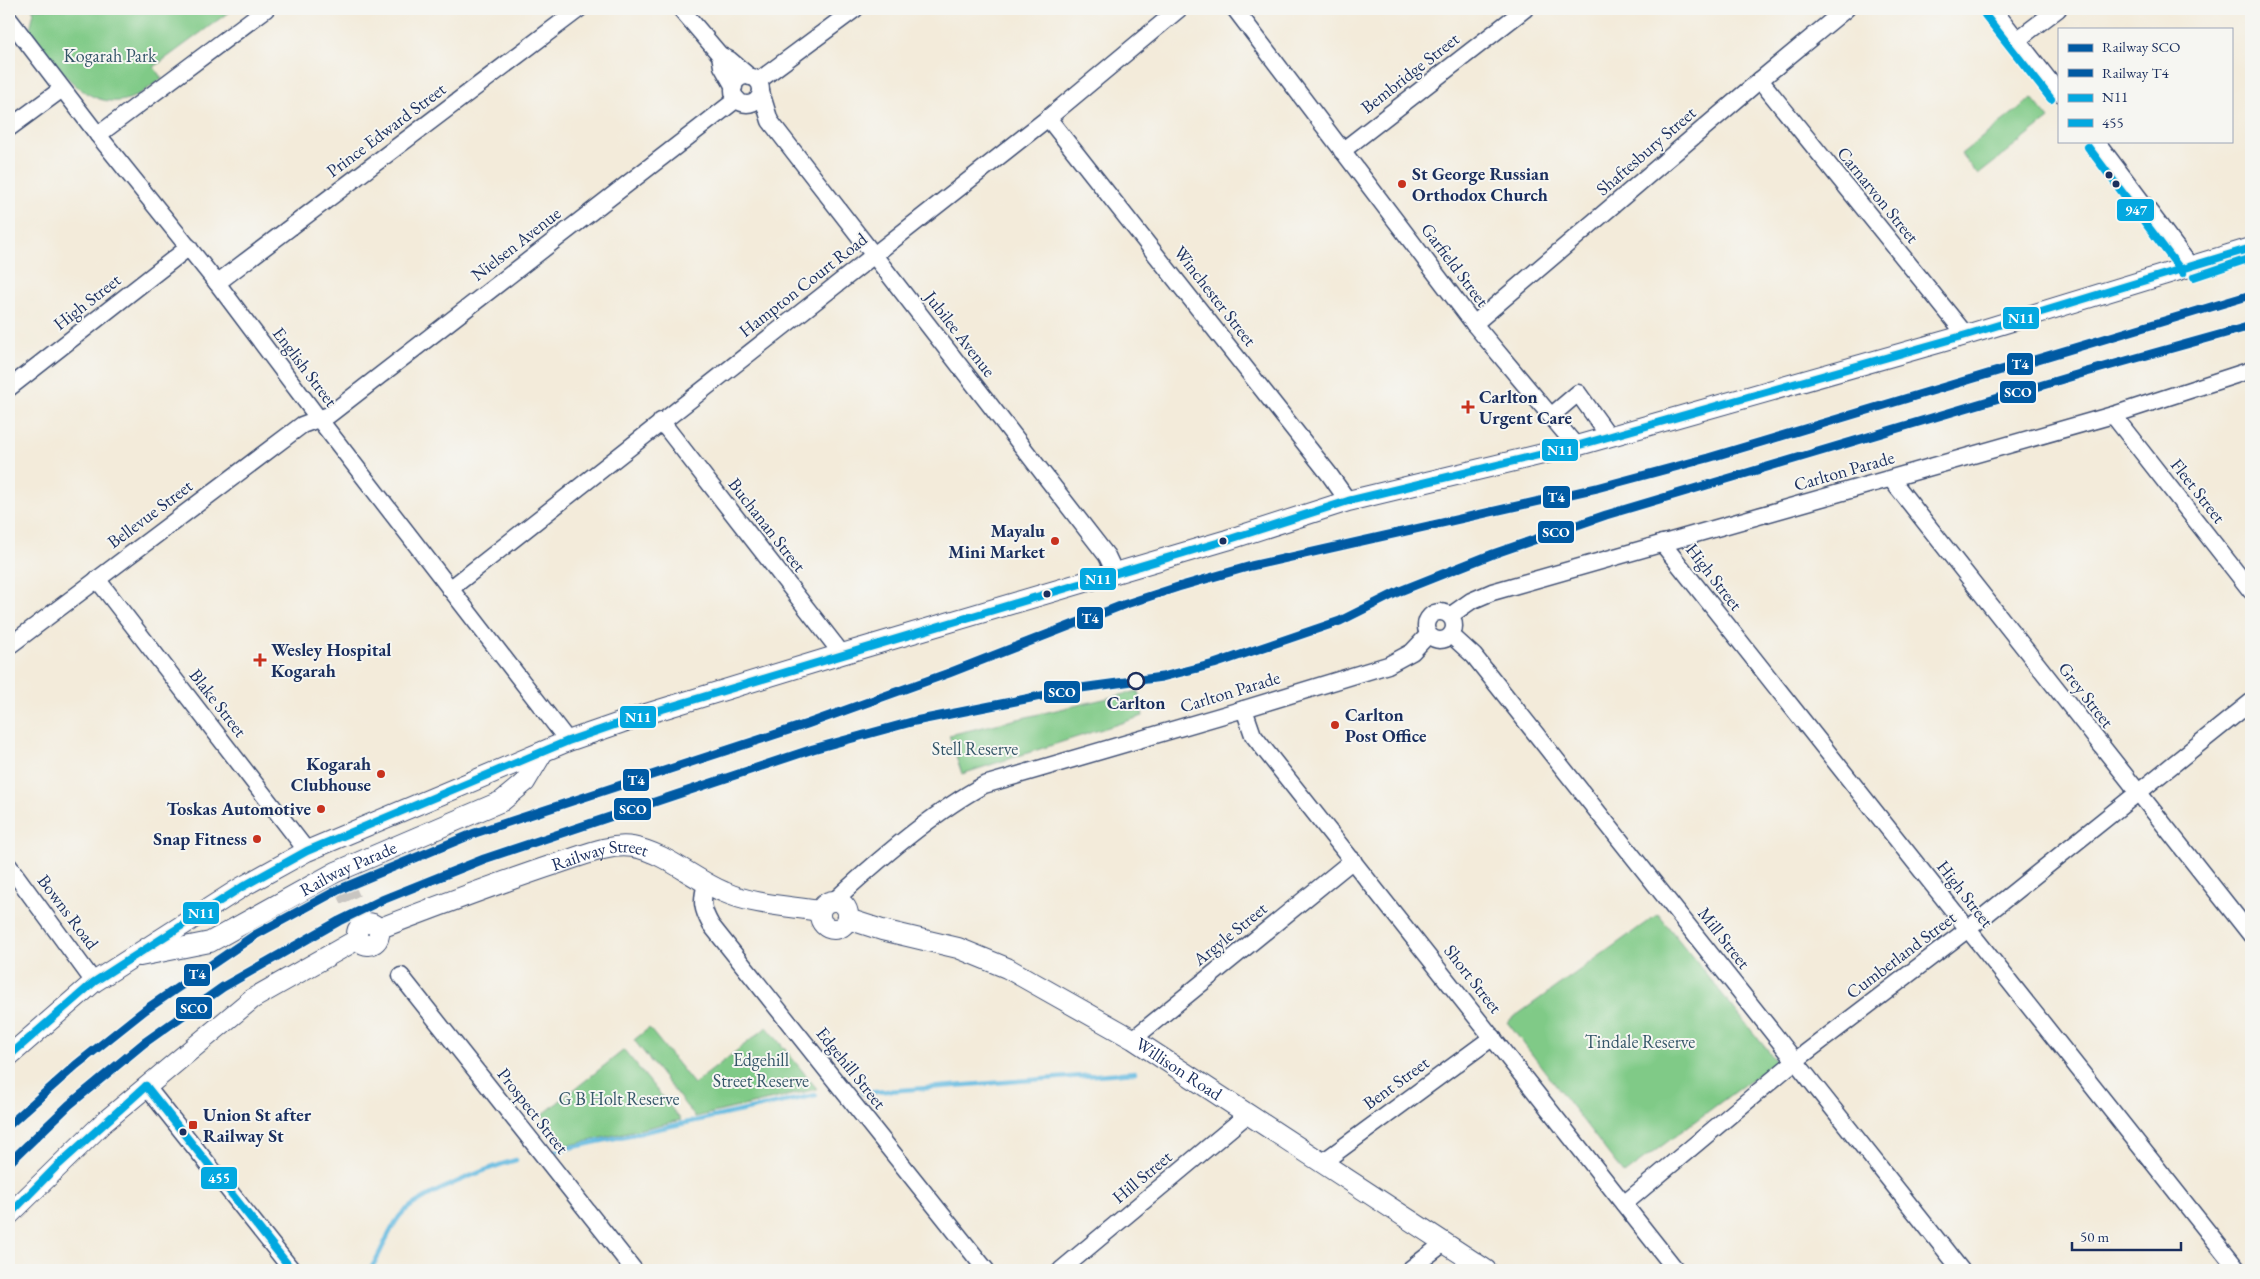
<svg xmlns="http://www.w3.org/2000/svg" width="2260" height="1279" font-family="'EB Garamond',serif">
	<rect width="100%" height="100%" fill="#f6f6f2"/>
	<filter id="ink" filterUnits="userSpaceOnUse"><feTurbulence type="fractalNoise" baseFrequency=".02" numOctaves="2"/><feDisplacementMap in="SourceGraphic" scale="10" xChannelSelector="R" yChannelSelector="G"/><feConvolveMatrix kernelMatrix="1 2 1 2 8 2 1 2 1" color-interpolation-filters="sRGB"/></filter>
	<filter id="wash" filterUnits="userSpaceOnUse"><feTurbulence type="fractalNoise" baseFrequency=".0096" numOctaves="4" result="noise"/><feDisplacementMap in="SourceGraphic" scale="20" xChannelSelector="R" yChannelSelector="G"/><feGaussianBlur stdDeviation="1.12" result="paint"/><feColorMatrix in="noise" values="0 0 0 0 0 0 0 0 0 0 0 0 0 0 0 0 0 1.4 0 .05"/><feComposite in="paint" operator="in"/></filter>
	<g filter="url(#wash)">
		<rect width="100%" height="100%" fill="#f3ebda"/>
		<g fill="#80ca87" stroke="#4e7c72">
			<path d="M32 9H233L154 67 162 79C151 86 138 97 125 100 82 110 51 59 30 29L34 12Z"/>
			<path d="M2032 98 2049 119 1978 175 1961 154Z"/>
			<path d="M1138 691 1143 716 962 774 949 735Z"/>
			<path d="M1658 914 1776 1061 1624 1174 1507 1022Z"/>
			<path d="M767 1027 817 1089 695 1117 634 1040 649 1028 694 1084Z"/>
			<path d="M624 1050 681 1120 566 1146 542 1115Z"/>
		</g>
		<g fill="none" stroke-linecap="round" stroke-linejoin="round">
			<g stroke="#64bae0" stroke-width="4.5">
				<path d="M862 1093 1135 1072"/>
				<path d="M550 1152 816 1095"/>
				<path d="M370 1270C381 1254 387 1233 399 1217 415 1196 490 1167 516 1160"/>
			</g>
		</g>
	</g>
	<g filter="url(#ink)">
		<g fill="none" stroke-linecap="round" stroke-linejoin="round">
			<path stroke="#c8c5c1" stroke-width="20" stroke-dasharray="20 10" stroke-linecap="butt" d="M342 882 361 921"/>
			<g stroke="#3b4b71" stroke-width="19">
				<g id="minor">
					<path d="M681 9 720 55 730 60 750 77"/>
					<path d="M1235 9 1474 324 1576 446"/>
					<path d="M1993 9 2059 93"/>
					<path d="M9 19 98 135 217 283 319 419 568 741"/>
					<path d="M2017 40 2058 9"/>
					<path d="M720 55 722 66 734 87"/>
					<circle cx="747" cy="90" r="14"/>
					<path d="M1760 80 1966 335"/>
					<path d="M758 81 855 9"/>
					<path d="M761 92 770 121 1107 556 1115 573"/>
					<path d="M1048 118 1329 474 1348 501"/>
					<path d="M9 128 62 89"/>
					<path d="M98 135 266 9"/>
					<path d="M2096 141 2191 267"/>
					<path d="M1342 151 1525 9"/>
					<path d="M217 283 579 9"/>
					<path d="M1474 324 1760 80 1846 9"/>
					<path d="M9 388 189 247"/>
					<path d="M2113 415 2251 591"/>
					<path d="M1551 416 1578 393 1609 436"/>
					<path d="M661 421 842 654"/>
					<path d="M1891 479 2251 935"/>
					<path d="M1662 543 2238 1270"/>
					<path d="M97 579 307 851"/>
					<path d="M450 589 1048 118 1179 9"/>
					<circle cx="1440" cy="626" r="14"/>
					<path d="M1451 615 1471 601 1492 592 2113 415 2251 370"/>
					<path d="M1451 635 1474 656 1961 1270"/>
					<path d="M9 646 302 425 329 415 737 99"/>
					<path d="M1244 709 1253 735 1676 1270"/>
					<path d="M9 866 94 982"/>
					<path d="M706 884C701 901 702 909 711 925L986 1270"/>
					<path d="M835 900C878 860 932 813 984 785L1244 709 1388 665 1412 652 1428 635"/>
					<path d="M401 976 634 1270"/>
					<path d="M1133 1039 1353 860"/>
					<path d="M146 1086 292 1270"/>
					<path d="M1323 1162 1493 1037"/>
					<path d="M1624 1204 1795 1061 1968 929 2251 702"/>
					<path d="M1061 1270 1248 1114"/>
					<path d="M1409 1270 1444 1243"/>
				</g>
			</g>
			<g stroke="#3b4b71" stroke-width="22">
				<g id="major">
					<circle cx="834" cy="915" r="14"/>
					<path id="s1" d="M848 919 882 930 958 948 1007 968 1133 1039 1486 1270"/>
					<circle cx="368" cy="934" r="11"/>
					<path id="s2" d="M378 929C438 906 498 883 559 863 582 856 609 843 633 847 666 853 693 879 724 892 753 905 789 906 820 911"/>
					<path id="s3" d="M140 956 210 942 336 872 502 801 525 782 543 752"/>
					<path d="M9 1056 94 982 242 887 307 851 568 741 646 714 842 654 1227 540 1348 501 1576 446 1966 335 2251 248"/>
					<path d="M9 1215 103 1123 252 999 358 939"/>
				</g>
			</g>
			<use href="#minor" stroke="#fff" stroke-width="16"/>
			<use href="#major" stroke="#fff" stroke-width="20"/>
			<g stroke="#f6f6f2" stroke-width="11">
				<path id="bus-1" d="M9 1056 94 982 242 887 307 851 568 741 646 714 1227 540 1348 501 1576 446 1966 335 2251 248"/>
			</g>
			<g stroke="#f6f6f2" stroke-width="11">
				<g id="bus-2">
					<path d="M146 1086 292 1270"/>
					<path d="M9 1215 56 1167 146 1086"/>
				</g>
			</g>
			<g stroke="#f6f6f2" stroke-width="11">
				<g id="bus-3">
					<path d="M1985 15 2051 99"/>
					<path d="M2088 147 2183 273"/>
					<path d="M2194 277 2251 258"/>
				</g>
			</g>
			<use href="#bus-1" stroke="#03a8e0" stroke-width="8"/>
			<use href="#bus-2" stroke="#03a8e0" stroke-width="8"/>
			<use href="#bus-3" stroke="#03a8e0" stroke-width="8"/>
			<g stroke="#f6f6f2" stroke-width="12">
				<path id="rail-1" d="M9 1163 69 1105 144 1043 223 987 339 921 382 900 484 859 813 749 915 721 1081 688 1162 677 1214 664 1340 621 1400 591 1493 554 1606 515 2083 373 2251 326"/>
			</g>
			<g stroke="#f6f6f2" stroke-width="12">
				<path id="rail-2" d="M9 1125 76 1065 145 1010 255 935 338 890 475 833 807 724 949 673 1123 605 1178 587 1251 566 1597 488 1708 458 2251 295"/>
			</g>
			<use href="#rail-1" stroke="#005aa3" stroke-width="9"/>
			<use href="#rail-2" stroke="#005aa3" stroke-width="9"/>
		</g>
	</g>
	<g fill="#1b2f5e" stroke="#f6f6f2" stroke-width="2">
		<circle cx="2109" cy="175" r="4.5"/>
		<circle cx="2116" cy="184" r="4.5"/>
		<circle cx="1223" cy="541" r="4.5"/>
		<circle cx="1047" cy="594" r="4.5"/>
		<circle cx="183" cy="1132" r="4.5"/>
	</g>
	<g fill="#c8321e" stroke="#f6f6f2" stroke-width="2">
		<circle cx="1402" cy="184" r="5"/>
		<path d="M1465.5 399.5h5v5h5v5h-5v5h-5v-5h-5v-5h5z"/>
		<circle cx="1055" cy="541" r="5"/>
		<path d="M257.5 652.5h5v5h5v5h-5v5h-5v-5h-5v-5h5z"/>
		<circle cx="1335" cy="725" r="5"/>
		<circle cx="381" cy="774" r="5"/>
		<circle cx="321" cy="809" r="5"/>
		<circle cx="257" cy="839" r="5"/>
		<rect x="188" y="1120" width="10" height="10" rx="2.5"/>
	</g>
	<circle fill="#f6f6f2" stroke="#1b2f5e" stroke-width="2.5" cx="1136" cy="681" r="8"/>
	<g text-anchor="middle" stroke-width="4" stroke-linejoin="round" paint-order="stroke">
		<g font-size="18" fill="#345668" stroke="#f6f6f2">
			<text x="110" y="62">Kogarah Park</text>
			<text x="975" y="755">Stell Reserve</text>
			<text x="1640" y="1048">Tindale Reserve</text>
			<text x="761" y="1066">Edgehill<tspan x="761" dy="21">Street Reserve</tspan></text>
			<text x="619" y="1105">G B Holt Reserve</text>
		</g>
		<g font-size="18" fill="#1b2f5e" stroke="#f6f6f2">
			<text transform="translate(1410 73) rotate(-38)" y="6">Bembridge Street</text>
			<text transform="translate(386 130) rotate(-37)" y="6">Prince Edward Street</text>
			<text transform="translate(1646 151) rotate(-41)" y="6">Shaftesbury Street</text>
			<text transform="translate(1878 195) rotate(51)" y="6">Carnarvon Street</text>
			<text transform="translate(516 244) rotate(-38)" y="6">Nielsen Avenue</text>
			<text transform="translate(1455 265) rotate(53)" y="6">Garfield Street</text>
			<text transform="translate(803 285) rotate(-38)" y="6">Hampton Court Road</text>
			<text transform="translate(1215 296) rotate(52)" y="6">Winchester Street</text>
			<text transform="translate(87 302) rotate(-38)" y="6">High Street</text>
			<text transform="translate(960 334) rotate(52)" y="6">Jubilee Avenue</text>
			<text transform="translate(305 367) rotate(53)" y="6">English Street</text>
			<text transform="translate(1844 471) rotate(-16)" y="6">Carlton Parade</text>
			<text transform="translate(2198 491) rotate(52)" y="6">Fleet Street</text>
			<text transform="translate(150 514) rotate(-37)" y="6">Bellevue Street</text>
			<text transform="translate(767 525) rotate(52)" y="6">Buchanan Street</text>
			<text transform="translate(1714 577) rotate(52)" y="6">High Street</text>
			<text transform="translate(1230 692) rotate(-17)" y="6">Carlton Parade</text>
			<text transform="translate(2086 695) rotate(52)" y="6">Grey Street</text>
			<text transform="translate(218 703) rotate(52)" y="6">Blake Street</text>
			<text dy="6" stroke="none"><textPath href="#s2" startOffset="235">Railway Street</textPath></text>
			<text dy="6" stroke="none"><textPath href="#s3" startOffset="228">Railway Parade</textPath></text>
			<text transform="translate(1965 894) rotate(52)" y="6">High Street</text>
			<text transform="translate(68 912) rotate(53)" y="6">Bowns Road</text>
			<text transform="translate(1230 934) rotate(-39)" y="6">Argyle Street</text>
			<text transform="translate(1724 938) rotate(52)" y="6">Mill Street</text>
			<text transform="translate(1901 955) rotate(-37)" y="6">Cumberland Street</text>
			<text transform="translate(1473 979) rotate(52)" y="6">Short Street</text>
			<text transform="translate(851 1068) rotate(51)" y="6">Edgehill Street</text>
			<text dy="6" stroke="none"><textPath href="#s1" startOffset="366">Willison Road</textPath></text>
			<text transform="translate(1396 1083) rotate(-36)" y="6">Bent Street</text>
			<text transform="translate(533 1111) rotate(52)" y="6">Prospect Street</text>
			<text transform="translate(1142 1177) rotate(-40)" y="6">Hill Street</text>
		</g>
		<g font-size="18" font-weight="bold" fill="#1b2f5e" stroke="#f6f6f2" text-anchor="start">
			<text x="1412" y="180">St George Russian<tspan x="1412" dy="21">Orthodox Church</tspan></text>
			<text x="1479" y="403">Carlton<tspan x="1479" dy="21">Urgent Care</tspan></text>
			<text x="1045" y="537" text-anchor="end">Mayalu<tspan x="1045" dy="21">Mini Market</tspan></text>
			<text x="271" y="656">Wesley Hospital<tspan x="271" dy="21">Kogarah</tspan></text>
			<text x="1345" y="721">Carlton<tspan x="1345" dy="21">Post Office</tspan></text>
			<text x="371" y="770" text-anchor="end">Kogarah<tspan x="371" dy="21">Clubhouse</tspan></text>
			<text x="311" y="815" text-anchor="end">Toskas Automotive</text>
			<text x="247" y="845" text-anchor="end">Snap Fitness</text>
			<text x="203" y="1121">Union St after<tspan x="203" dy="21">Railway St</tspan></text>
		</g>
		<g font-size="18" font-weight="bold" fill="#1b2f5e" stroke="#f6f6f2">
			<text x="1136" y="709">Carlton</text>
		</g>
	</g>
	<g stroke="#f6f6f2" stroke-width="2">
		<rect x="2116" y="198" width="39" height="24" rx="5" fill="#03a8e0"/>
		<rect x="2002" y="306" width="38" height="24" rx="5" fill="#03a8e0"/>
		<rect x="2006" y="352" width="28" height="24" rx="5" fill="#005aa3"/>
		<rect x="1999" y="380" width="38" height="24" rx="5" fill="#005aa3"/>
		<rect x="1541" y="438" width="38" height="24" rx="5" fill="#03a8e0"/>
		<rect x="1542" y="485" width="29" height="24" rx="5" fill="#005aa3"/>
		<rect x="1537" y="520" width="38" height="24" rx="5" fill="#005aa3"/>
		<rect x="1079" y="567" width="38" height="24" rx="5" fill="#03a8e0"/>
		<rect x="1076" y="606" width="28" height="24" rx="5" fill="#005aa3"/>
		<rect x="1043" y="680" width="38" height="24" rx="5" fill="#005aa3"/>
		<rect x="619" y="705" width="38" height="24" rx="5" fill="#03a8e0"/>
		<rect x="622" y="768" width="28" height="24" rx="5" fill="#005aa3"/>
		<rect x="613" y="797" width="39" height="24" rx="5" fill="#005aa3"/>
		<rect x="182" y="901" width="38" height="24" rx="5" fill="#03a8e0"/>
		<rect x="183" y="963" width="28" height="24" rx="5" fill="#005aa3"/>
		<rect x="175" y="996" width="38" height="24" rx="5" fill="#005aa3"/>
		<rect x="200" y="1166" width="38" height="24" rx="5" fill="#03a8e0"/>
	</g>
	<g font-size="14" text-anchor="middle" font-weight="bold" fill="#fff">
		<text x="2136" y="215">947</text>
		<text x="2021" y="323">N11</text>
		<text x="2020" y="369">T4</text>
		<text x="2018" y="397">SCO</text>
		<text x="1560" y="455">N11</text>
		<text x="1556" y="502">T4</text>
		<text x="1556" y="537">SCO</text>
		<text x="1098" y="584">N11</text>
		<text x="1090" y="623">T4</text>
		<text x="1062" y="697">SCO</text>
		<text x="638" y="722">N11</text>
		<text x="636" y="785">T4</text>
		<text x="633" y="814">SCO</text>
		<text x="201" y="918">N11</text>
		<text x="197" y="979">T4</text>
		<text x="194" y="1013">SCO</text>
		<text x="219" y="1183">455</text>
	</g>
	<rect width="2260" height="1279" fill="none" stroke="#f6f6f2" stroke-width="30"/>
	<rect x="2058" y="28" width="175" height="115" fill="#f6f6f2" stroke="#9ea6b7"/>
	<rect x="2068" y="44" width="25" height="8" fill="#005aa3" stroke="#9ea6b7"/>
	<text x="2102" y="52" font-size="15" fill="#1b2f5e">Railway SCO</text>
	<rect x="2068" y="69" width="25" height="8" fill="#005aa3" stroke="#9ea6b7"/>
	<text x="2102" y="78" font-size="15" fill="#1b2f5e">Railway T4</text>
	<rect x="2068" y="94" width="25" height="8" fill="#03a8e0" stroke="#9ea6b7"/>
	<text x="2102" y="102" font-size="15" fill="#1b2f5e">N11</text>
	<rect x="2068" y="119" width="25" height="8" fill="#03a8e0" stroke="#9ea6b7"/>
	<text x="2102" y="128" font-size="15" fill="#1b2f5e">455</text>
	<path d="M2072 1242v8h109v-8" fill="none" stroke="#1b2f5e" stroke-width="2.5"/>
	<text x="2080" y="1242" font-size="15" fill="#1b2f5e" stroke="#f6f6f2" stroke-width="4" paint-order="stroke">50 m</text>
</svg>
